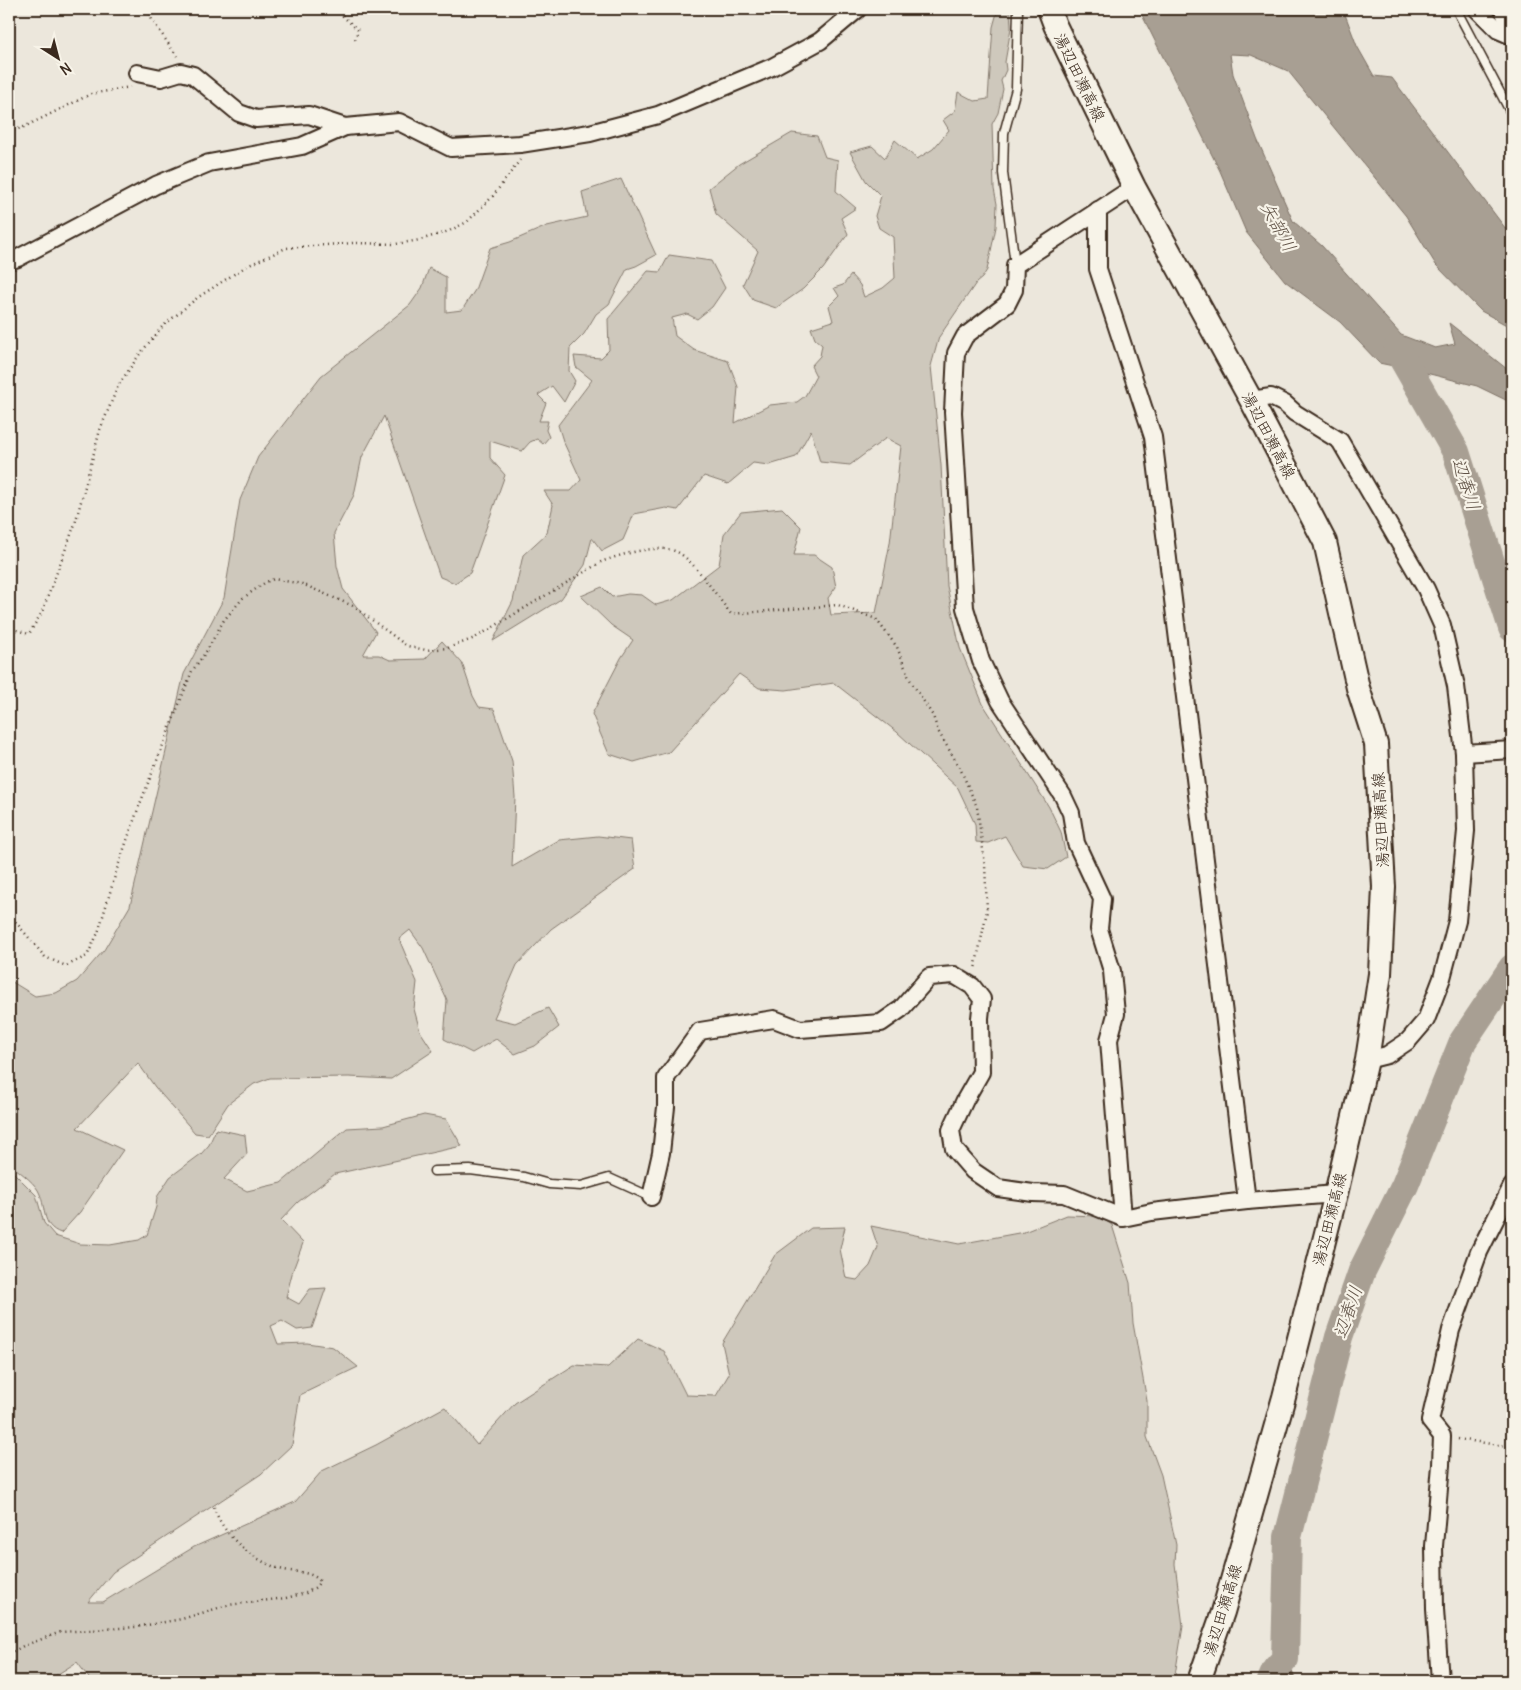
<svg xmlns="http://www.w3.org/2000/svg" width="1521" height="1690" font-family="Delius,'Klee One',sans-serif">
	<rect width="100%" height="100%" fill="#ece7dc"/>
	<filter id="ink" filterUnits="userSpaceOnUse"><feTurbulence type="fractalNoise" baseFrequency=".02" numOctaves="2"/><feDisplacementMap in="SourceGraphic" scale="10" xChannelSelector="R" yChannelSelector="G"/><feConvolveMatrix kernelMatrix="1 2 1 2 8 2 1 2 1" color-interpolation-filters="sRGB"/></filter>
	<g filter="url(#ink)">
		<g fill="#cec8bc" stroke="#84796d">
			<path d="M998 9H1010L1011 28 1005 62 1006 70 1001 81 1003 89 998 113 992 124 994 189 997 204 996 227 987 270 982 278 976 283 939 337 931 366 941 465 947 586 960 648 983 704 1049 807 1061 832 1066 857 1048 869 1023 866 1005 836 988 843 976 842 975 824 958 788 897 732 834 683 786 690 759 688 739 674 669 752 634 762 609 754 592 714 621 658 633 640 611 625 581 596 602 587 612 597 628 594 642 595 656 605 673 600 719 565 724 534 741 512 782 508 801 527 794 555H814L832 567 836 587 828 598 831 615 876 613 890 543 901 446 886 438 850 465 820 462 811 430 796 457 769 465 753 463 728 484 704 476 678 510 666 508 634 514 623 540 602 551 592 538 585 565 561 599 493 641 513 601 523 555 547 533 553 505 544 491H571L581 480 563 441 558 425 592 380 576 367 574 356 601 358 609 350 608 319 648 271 660 272 669 255 711 261 725 288 712 307 697 319 687 314 672 318 675 336 694 350 728 361 738 387 735 423 770 405 797 402 805 396 816 376 811 366 820 356 822 345 815 339 811 328 833 321 829 306 839 296 834 288 843 285 851 275 860 285 864 297 883 288 895 278 893 237 879 228 875 216 881 196 866 181 850 152 872 146 885 158 895 140 917 159 933 149 949 130 943 120 955 111 958 92 975 101 988 99 993 27Z"/>
			<path d="M792 133 817 136 825 157 838 160 836 191 856 208 841 218 848 234 823 269 803 289 776 308 753 300 743 284 758 251 716 214 709 188 739 164Z"/>
			<path d="M621 179 656 255 636 266 627 269 609 304 596 314 584 334 570 348 569 371 575 381 564 402 552 386 538 395 546 403 539 421H548L546 430 549 437 543 444 537 439 530 442 522 451 490 441V458L505 475 470 573 455 583 440 577 384 416 362 457 354 495 334 533 337 566 343 589 376 632 363 655H379L390 660 425 659 442 641 462 663 473 696 479 707 494 709 512 761 515 797 512 867 559 840 598 836 631 840 635 869 551 929 517 965 494 1018 515 1023 548 1008 559 1027 535 1046 515 1054 496 1039 472 1053 444 1039 447 1000 423 948 410 930 399 939 417 982 414 1009 420 1031 433 1051 391 1079 349 1077 270 1078 254 1084 228 1104 208 1135 195 1133 155 1087 138 1063 77 1128 123 1150 80 1212 61 1233C40 1226 47 1206 38 1190 32 1180 18 1171 9 1163V980L35 996 56 993 77 981 104 950 130 906 184 674 224 598 240 500 258 457 321 376 410 305 422 288 429 268 446 277V312L462 310 475 290 490 248 510 242 547 226 587 217 582 192Z"/>
			<path d="M424 1115 446 1119 462 1146 335 1174 298 1202 281 1220 303 1243 293 1270 286 1297 299 1304 310 1289 326 1288 312 1328 297 1330 282 1321 271 1326 278 1344 307 1343 333 1347 358 1367 300 1395 292 1445 261 1474 113 1572 88 1602H103L194 1547 295 1502 322 1471 376 1445 445 1407 477 1445 515 1403 574 1365 608 1367 638 1339 664 1351 686 1395 716 1396 729 1374 722 1343 775 1255 811 1228 845 1227 840 1249 846 1278 857 1280 870 1266 878 1247 871 1226 959 1244 1024 1232 1067 1215 1098 1216 1112 1225 1130 1283 1133 1323 1147 1401V1437L1161 1475 1176 1545 1175 1564 1183 1626 1175 1675 1173 1681H91L77 1662 47 1681H9V1168L36 1195 44 1223 55 1236 80 1244 110 1245 139 1240 147 1235 156 1207 157 1197 170 1177 201 1154 209 1145 216 1129 245 1135 247 1154 224 1179 247 1191 281 1183 347 1128 383 1126Z"/>
		</g>
		<path fill="#a89f93" stroke="#7c7064" d="M1139 9H1343L1357 46 1374 76 1392 78 1512 237V328L1481 311 1436 265 1406 216 1288 71 1251 55 1230 54 1233 74 1257 139 1293 221 1322 246 1401 335 1435 348 1455 344 1449 323 1512 373V403L1477 386 1422 372 1379 363 1340 322 1285 281 1246 232 1220 171Z"/>
		<g fill="none" stroke-linecap="round" stroke-linejoin="round">
			<path stroke="#7c7064" stroke-width="4.5" d="M1285 1659 1294 1681"/>
			<g stroke="#a89f93" stroke-width="28">
				<path d="M1397 349 1456 452 1512 628"/>
				<path d="M1271 1681 1276 1669 1285 1659 1288 1537 1339 1337 1362 1271 1405 1185 1463 1041 1512 968"/>
			</g>
			<g stroke="#3b2a1e" stroke-width="11">
				<g id="service">
					<path d="M1456 9 1512 115"/>
					<path d="M1015 264 1003 173 1004 133 1016 89 1018 9"/>
					<path d="M434 1171 470 1170 524 1177 549 1184 581 1186 609 1178 651 1197"/>
				</g>
			</g>
			<g stroke="#3b2a1e" stroke-width="20">
				<g id="minor">
					<path d="M1477 9 1498 30 1512 36"/>
					<path d="M1503 9 1512 34"/>
					<path d="M137 73 161 78 181 72 193 75 239 113 256 119 309 115 345 127"/>
					<path d="M1098 210V269L1153 437 1247 1201"/>
					<path d="M9 261 18 258 156 185 209 163 302 146 345 127 399 122 451 148 520 144 590 133 658 115 772 67 820 41 858 9"/>
					<path d="M1251 400 1271 397 1285 404 1295 413 1340 441 1426 589 1442 625 1456 686 1464 753 1466 831 1457 921 1442 978 1426 1020 1408 1041 1387 1055 1367 1060"/>
					<path d="M1464 753 1512 750"/>
					<path d="M651 1197 661 1153 666 1107V1078L700 1031 774 1019 800 1029 881 1023 901 1009 929 977 954 975 972 986 982 999 980 1018 981 1072 965 1100 951 1130 954 1149 973 1171 998 1188 1033 1193 1064 1194 1123 1218 1152 1212 1247 1201 1336 1194"/>
					<path d="M1123 1218 1109 1040 1116 1014 1112 971 1099 929 1102 899 1076 843 1071 813 1063 796 1000 701 981 661 965 608 953 412 956 353 965 336 1007 304 1014 290 1015 265 1134 187"/>
					<path d="M1440 1681 1435 1609 1434 1546 1441 1465 1442 1436 1430 1421 1451 1330 1479 1252 1512 1186"/>
				</g>
			</g>
			<g stroke="#3b2a1e" stroke-width="26">
				<path id="secondary" d="M1049 9 1055 25 1134 187 1251 400 1325 542 1358 688 1376 744 1384 887 1380 974 1367 1060 1336 1194 1284 1397 1223 1612 1199 1681"/>
			</g>
			<g stroke="#3b2a1e" stroke-width="2.5" stroke-dasharray="1 4" stroke-linecap="butt">
				<path d="M148 9 152 20 177 56"/>
				<path d="M335 9 358 30 355 40"/>
				<path d="M9 132 24 127 91 94 130 87"/>
				<path d="M9 625 10 628 29 634 42 612 75 524 100 430 118 386 139 355 162 327 197 298 245 267 286 248 353 243 396 244 420 240 449 231 467 222 493 196 520 160"/>
				<path d="M9 914 45 957 66 966 87 956 98 933 117 869 138 809 192 671 206 652 224 620 243 598 266 582 274 579 302 584 353 606 407 646 426 650 448 648 475 638 601 562C619 555 661 542 679 553 697 564 717 597 731 614L838 605 876 619 897 647 909 678 933 716 938 731 960 768 977 807 985 864 987 911 975 969"/>
				<path d="M1458 1439 1512 1447"/>
				<path d="M9 1654 23 1646 61 1632 136 1627 182 1619 228 1605 286 1598 306 1593 316 1587 320 1581C310 1570 293 1573 280 1569 251 1559 223 1536 214 1507"/>
			</g>
			<use href="#service" stroke="#f7f3e8" stroke-width="8"/>
			<use href="#minor" stroke="#f7f3e8" stroke-width="16"/>
			<use href="#secondary" stroke="#f7f3e8" stroke-width="22"/>
		</g>
	</g>
	<g text-anchor="middle" stroke-width="4.5" stroke-linejoin="round" paint-order="stroke">
		<g font-size="16" fill="#3b2a1e" stroke="#f7f3e8">
			<text transform="translate(1080 77) rotate(64)" y="6">湯辺田瀬高線</text>
			<text transform="translate(1269 435) rotate(62)" y="6">湯辺田瀬高線</text>
			<text transform="translate(1380 820) rotate(-93)" y="6">湯辺田瀬高線</text>
			<text transform="translate(1329 1219) rotate(-76)" y="6">湯辺田瀬高線</text>
			<text transform="translate(1222 1610) rotate(-73)" y="6">湯辺田瀬高線</text>
		</g>
		<g font-size="18" font-style="italic" fill="#615347" stroke="#f7f3e8">
			<text transform="translate(1278 227) rotate(61)" y="6">矢部川</text>
			<text transform="translate(1466 484) rotate(72)" y="6">辺春川</text>
			<text transform="translate(1348 1312) rotate(-71)" y="6">辺春川</text>
		</g>
	</g>
	<rect width="1521" height="1690" fill="none" stroke="#f7f3e8" stroke-width="30"/>
	<rect x="15" y="15" width="1491" height="1660" fill="none" stroke="#3b2a1e" stroke-width="2" filter="url(#ink)"/>
	<g transform="translate(58 58) rotate(144)" stroke="#f7f3e8" stroke-width="4" paint-order="stroke">
	<path d="M0-4L9 19L0 12L-9 19Z" fill="#3b2a1e"/>
	<text y="-8" font-size="14" font-weight="bold" text-anchor="middle" fill="#3b2a1e">N</text>
	</g>
</svg>
